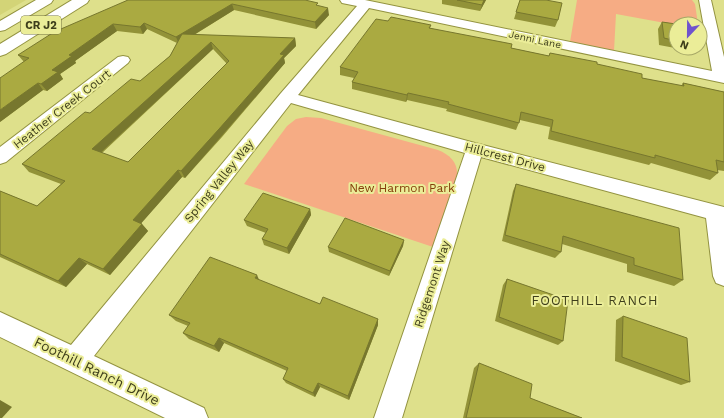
<svg xmlns="http://www.w3.org/2000/svg" width="724" height="418" font-family="'Work Sans',sans-serif">
	<rect width="100%" height="100%" fill="#dee08b"/>
	<path fill="#d3d477" d="M0 0H26L0 15Z"/>
	<g fill="#f6ac84">
		<path d="M577 0H692L695 4 698 24H676V25L616 14 614 51 570 42Z"/>
		<path d="M306 117 321 118 438 150C450 155 458 162 457 176L433 247 244 184 287 126 296 119Z"/>
	</g>
	<g fill="none" stroke-linecap="round" stroke-linejoin="round">
		<g stroke="#939340" stroke-width="2">
			<g id="minor">
				<path d="M340 0H365L712 71 699 0H711L724 57V83L369 8 298 95 475 143 724 207V286L716 283 713 276 706 218 481 157 402 418H374L465 153 291 103 94 356 204 408 208 418H165L0 337V312L71 345 281 93 357 6 342 3Z"/>
				<path d="M123 56 128 57 130 60 128 63 6 162 0 164V147L118 57Z"/>
			</g>
		</g>
		<g stroke="#939340" stroke-width="2">
			<g id="primary">
				<path d="M36 0H53L51 3 5 30 0 31V21Z"/>
				<path d="M72 0H89L87 3 6 54 0 56V44Z"/>
			</g>
		</g>
		<use href="#minor" fill="#fff" fill-rule="evenodd"/>
		<use href="#primary" fill="#fff" fill-rule="evenodd"/>
	</g>
	<g fill="#929238" fill-rule="evenodd">
		<path d="M128 0 319 6 329 15 316 29 234 10 194 35 295 38 296 46 284 58 285 63 222 137 185 178 182 177 141 223 148 231 110 275 87 264 66 287 0 257V191L37 206 61 184 29 172 22 164 90 113 140 81 170 56 177 43 147 29 143 34 117 31 75 61 76 63 60 74 63 79 47 91 43 90 0 122 24 62 18 55ZM213 49 227 64 128 162 102 153Z"/>
		<path d="M442 0H486L480 11 442 4Z"/>
		<path d="M520 0 558 20 555 27 514 19Z"/>
		<path d="M388 21 431 25 430 28 511 48 549 56 550 53 597 64 642 78 681 86 683 83 724 92V171L717 170 718 173 710 180 651 163 649 165 548 139 550 127 520 120 516 130 446 111 447 109 407 100 406 102 352 89V82L354 78 340 75V67Z"/>
		<path d="M662 22 676 24V48H693L691 51 659 45 658 29Z"/>
		<path d="M516 184 683 280 674 286 627 272V264L562 244 561 252 555 258 502 241 513 191Z"/>
		<path d="M310 209 311 215 289 254 264 245 262 239 266 233 247 226 244 220Z"/>
		<path d="M404 240 403 246 389 276 329 252 328 247Z"/>
		<path d="M507 279 563 341 558 345 495 321 503 285Z"/>
		<path d="M259 280 320 304 378 319V325L349 400 320 387 315 397 286 383 283 379 287 371 224 343 219 352 189 339 183 333 188 326 176 321 169 315Z"/>
		<path d="M623 316 690 382 681 385 615 361 616 320Z"/>
		<path d="M479 363 530 398 582 418H463L474 368Z"/>
	</g>
	<g fill="#77772e">
		<path d="M484 0H486L480 11 482 5Z"/>
		<path d="M232 4 234 10 179 44 176 37Z"/>
		<path d="M328 8 329 15 316 29 315 22Z"/>
		<path d="M144 23 147 29 143 34 140 27Z"/>
		<path d="M113 24 117 31 75 61 76 63 60 74 63 79 47 91 41 84 52 70 69 55Z"/>
		<path d="M295 38 296 46 284 58 285 63 185 178 181 171 280 54Z"/>
		<path d="M211 42 213 49 97 156 92 149Z"/>
		<path d="M38 83 43 90 0 122V110Z"/>
		<path d="M408 93 407 100 406 102 407 95Z"/>
		<path d="M178 170 182 177 138 227 133 220Z"/>
		<path d="M310 209 311 215 289 254 287 248Z"/>
		<path d="M142 224 148 231 110 275 103 269Z"/>
		<path d="M404 240 403 246 389 276 390 271Z"/>
		<path d="M79 258 87 264 66 287 58 281Z"/>
		<path d="M257 275 260 282 255 278Z"/>
		<path d="M378 319V325L349 400 348 396Z"/>
		<path d="M219 338 224 343 219 352 214 346Z"/>
		<path d="M318 383 320 387 315 397 313 393Z"/>
		<path d="M0 400 12 407 2 418H0Z"/>
	</g>
	<g fill="#aaaa41" stroke="#77772e" fill-rule="evenodd">
		<path d="M128 0H305L318 3 316 5 328 8 315 22 232 4 176 37 144 23 140 27 113 24 69 55 72 56 52 70 58 72 41 84 38 83 0 110V78L29 58 18 55 54 32Z"/>
		<path d="M457 0H484L482 5Z"/>
		<path d="M520 0H546L562 3 558 20 516 12Z"/>
		<path d="M391 17 431 25 429 28 512 44 511 48 549 56 550 53 597 62V64L642 74V78L684 86 683 83 724 92V162L716 160 718 173 655 155V158L551 131 553 120 521 112 519 123 448 104 449 102 408 93 407 95 352 82 358 72 340 67 376 19 388 21Z"/>
		<path d="M662 22 676 24V41L664 38Z"/>
		<path d="M182 34 295 38 280 54 284 55 219 129 181 171 178 170 133 220 142 224 103 269 79 258 58 281 0 254V191L37 206 65 181 22 164 85 112 90 113 131 79 140 81 170 56ZM211 42 229 61 128 162 92 149Z"/>
		<path d="M516 184 679 228 683 280 634 265V258L563 236 561 252 505 235Z"/>
		<path d="M263 193 310 209 287 248 262 239 268 229 244 220Z"/>
		<path d="M345 218 404 240 390 271 328 247Z"/>
		<path d="M210 257 257 275 255 278 320 304 323 297 378 319 348 396 318 383 313 393 283 379 288 368 219 338 214 346 183 333 190 323 169 315Z"/>
		<path d="M507 279 568 300 563 341 499 317Z"/>
		<path d="M623 316 687 338 690 382 622 357Z"/>
		<path d="M479 363 532 384 530 398 582 418H466Z"/>
	</g>
	<g text-anchor="middle" stroke-width="4" stroke-linejoin="round" paint-order="stroke">
		<g font-size="10" fill="#3e3e1b" stroke="#ebed98">
			<text transform="translate(535 39) rotate(12)" y="4">Jenni Lane</text>
		</g>
		<rect fill="#ebed98" stroke="#727240" stroke-width="1" x="21" y="16" width="40" height="18" rx="3"/>
		<g font-size="11" font-weight="bold" fill="#3e3e1b">
			<text x="41" y="29">CR J2</text>
		</g>
		<g font-size="12" fill="#3e3e1b" stroke="#ebed98">
			<text transform="translate(62 109) rotate(-38)" y="4">Heather Creek Court</text>
			<text transform="translate(505 157) rotate(15)" y="4">Hillcrest Drive</text>
			<text transform="translate(219 181) rotate(-51)" y="4">Spring Valley Way</text>
			<text transform="translate(432 284) rotate(-72)" y="4">Ridgemont Way</text>
		</g>
		<g font-size="12" fill="#853e0b" stroke="#ebed98">
			<text x="402" y="192">New Harmon Park</text>
		</g>
		<g font-size="13" letter-spacing="1" fill="#3e3e1b" stroke="#ebed98">
			<text x="595" y="305">FOOTHILL RANCH</text>
		</g>
		<g font-size="14" fill="#3e3e1b" stroke="#ebed98">
			<text transform="translate(97 371) rotate(26)" y="5">Foothill Ranch Drive</text>
		</g>
	</g>
	<g transform="translate(688 36) rotate(202)"><circle r="19" fill="#ebed98" stroke="#a6a766"/>
	<path d="M0-3L7 15L0 10L-7 15Z" fill="#6f53cd"/>
	<text y="-6" font-size="11" font-weight="bold" text-anchor="middle" fill="#3e3e1b">N</text>
	</g>
</svg>
